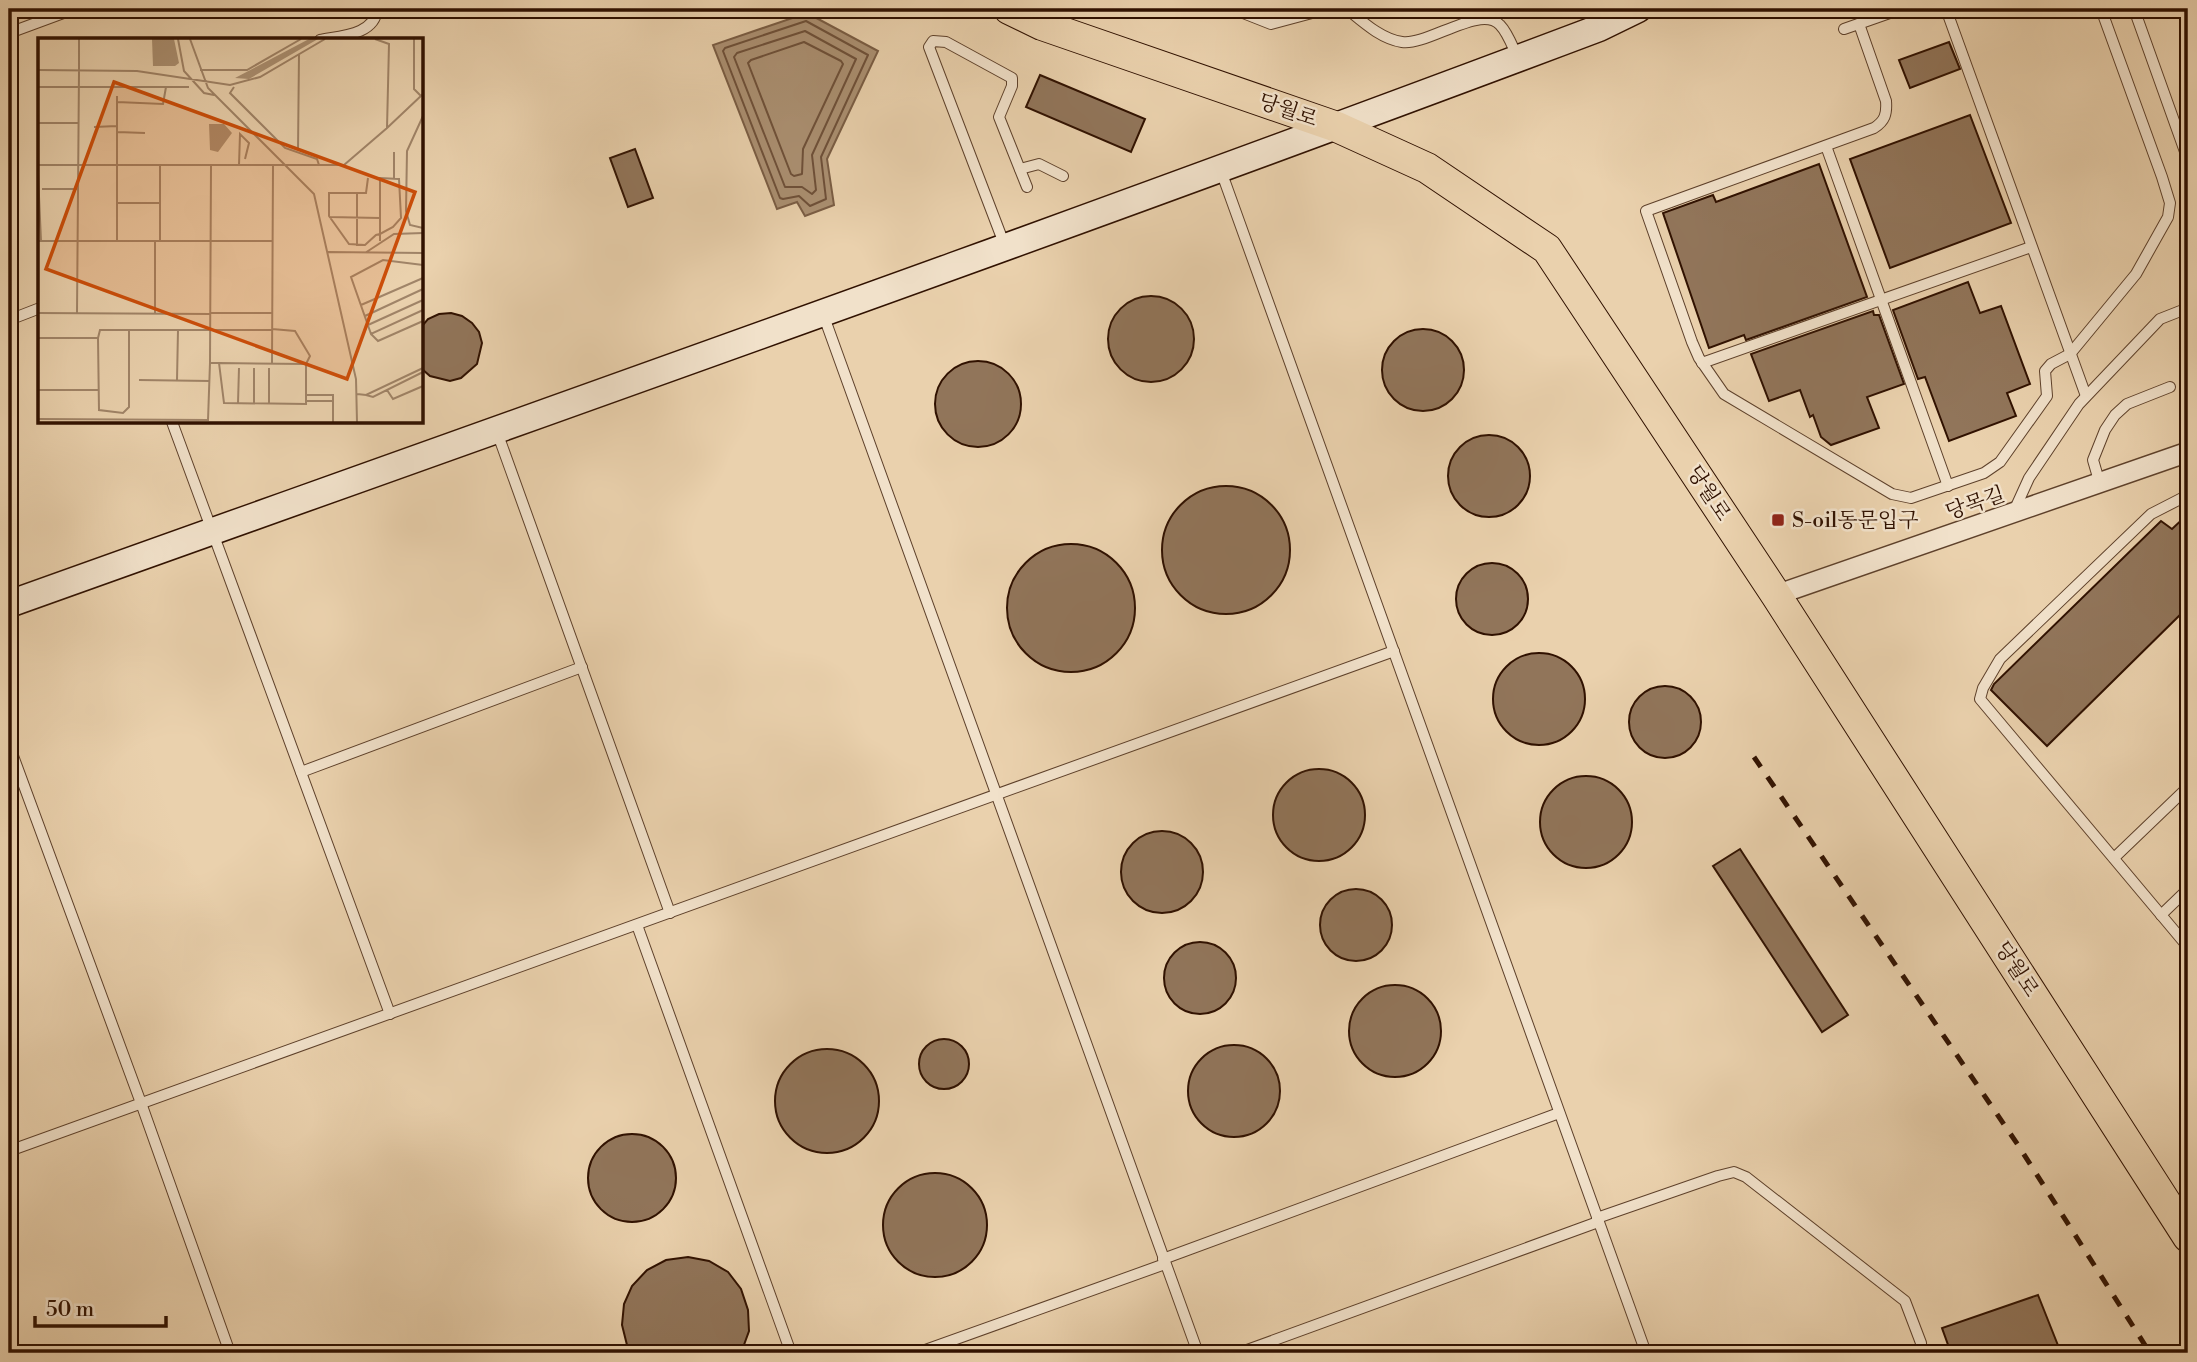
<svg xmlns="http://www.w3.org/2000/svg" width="2197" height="1362" font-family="'Libre Bodoni','Noto Serif KR',serif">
	<rect width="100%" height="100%" fill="#ead1ad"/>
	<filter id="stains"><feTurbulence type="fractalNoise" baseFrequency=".00286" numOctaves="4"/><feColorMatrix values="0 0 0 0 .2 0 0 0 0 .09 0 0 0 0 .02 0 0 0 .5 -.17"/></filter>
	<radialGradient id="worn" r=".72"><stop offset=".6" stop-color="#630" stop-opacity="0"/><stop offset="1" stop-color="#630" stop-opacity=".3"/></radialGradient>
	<path fill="#ab9072" stroke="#7a5d44" stroke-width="2" d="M807 13 878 51 827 159 834 205 805 216 797 202 777 209 713 45Z"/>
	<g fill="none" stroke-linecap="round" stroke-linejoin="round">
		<g stroke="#6e5039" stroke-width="2">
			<path d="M806 21 868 55 821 157 826 199 810 206 799 196 783 199 780 198 723 51 725 48Z"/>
			<path d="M805 31 856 59 812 155 816 190 812 194 802 187H785L734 57 737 53Z"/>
			<path d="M804 42 841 61 843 64 803 149 802 174 794 176 791 174 748 63 751 60Z"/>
		</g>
	</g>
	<g fill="#91755a" stroke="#301100" stroke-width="2">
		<path d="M1949 42 1960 69 1910 88 1899 60Z"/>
		<path d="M1040 75 1145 119 1131 152 1026 107Z"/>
		<path d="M1970 115 2011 223 1890 268 1850 159Z"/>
		<path d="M635 149 653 198 628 207 610 158Z"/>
		<path d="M1819 164 1867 297 1746 340 1744 335 1709 348 1663 213 1713 195 1716 202Z"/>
		<path d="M1968 282 1980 313 2001 306 2030 384 2007 393 2016 416 1949 441 1925 377 1918 379 1893 310Z"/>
		<circle cx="1151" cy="339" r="43"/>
		<path d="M1873 311 1874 315H1879L1904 384 1867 397 1879 428 1831 445 1821 437 1813 415 1810 417 1800 390 1769 401 1751 354Z"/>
		<path d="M451 313 462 316 472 323 479 332 482 343 477 364 461 378 450 381 430 376 422 369V326L428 319 439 314Z"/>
		<circle cx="1423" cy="370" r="41"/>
		<circle cx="978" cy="404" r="43"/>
		<circle cx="1489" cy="476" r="41"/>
		<circle cx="1226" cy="550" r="64"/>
		<path d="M2188 514V607L2047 746 1991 690 1994 684 2161 521 2172 529Z"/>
		<circle cx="1071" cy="608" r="64"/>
		<circle cx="1492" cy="599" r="36"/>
		<circle cx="1539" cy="699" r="46"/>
		<circle cx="1665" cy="722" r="36"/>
		<circle cx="1319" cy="815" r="46"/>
		<circle cx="1586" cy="822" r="46"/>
		<circle cx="1162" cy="872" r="41"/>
		<path d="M1740 849 1848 1015 1822 1032 1713 866Z"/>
		<circle cx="1356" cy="925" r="36"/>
		<circle cx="1200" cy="978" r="36"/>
		<circle cx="1395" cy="1031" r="46"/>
		<circle cx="944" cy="1064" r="25"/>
		<circle cx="1234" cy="1091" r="46"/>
		<circle cx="827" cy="1101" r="52"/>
		<circle cx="632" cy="1178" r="44"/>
		<circle cx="935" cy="1225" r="52"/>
		<path d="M688 1257 709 1261 728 1272 741 1289 748 1310 749 1331 741 1353H632L627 1345 622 1325 624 1304 632 1286 647 1270 666 1260Z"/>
		<path d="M2038 1295 2061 1353H1951L1942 1328Z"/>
	</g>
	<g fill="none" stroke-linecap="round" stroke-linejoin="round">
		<g stroke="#5e412b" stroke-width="12">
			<g id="service">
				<path d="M1233 9 1271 24 1327 9"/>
				<path d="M1347 9C1363 22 1381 39 1402 42 1427 46 1481 4 1500 25 1508 33 1513 48 1518 58"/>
				<path d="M1946 9 2086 396"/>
				<path d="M2134 9 2188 160"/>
				<path d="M1859 24 1886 101C1887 114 1885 121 1874 128L1646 211 1692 342 1699 358 1724 394 1892 494 1911 498 1984 473 2000 462 2047 396 2045 371 2051 364 2070 354 2136 274 2168 217 2170 203 2162 177 2101 9"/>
				<path d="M1844 29 1901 9"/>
				<path d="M9 33 74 9"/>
				<path d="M320 40C340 36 375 35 377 9"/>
				<path d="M1826 146 1948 486"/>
				<path d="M1020 169 1039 164 1063 176"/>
				<path d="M1221 171 1646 1353"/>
				<path d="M1005 246 929 47 933 41 946 42 1012 78V86L999 117 1027 187"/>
				<path d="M823 314 1198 1353"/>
				<path d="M9 320 40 308"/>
				<path d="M1702 363 2031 247"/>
				<path d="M172 422 390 1014"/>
				<path d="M497 432 670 913"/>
				<path d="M2100 484 2093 460 2105 430 2115 415 2127 404 2170 387"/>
				<path d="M2188 495 2151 514 2000 659 1983 688 1980 699 2188 947"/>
				<path d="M2014 511 2029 478 2079 404 2160 319 2188 308"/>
				<path d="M9 745 141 1103 230 1353"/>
				<path d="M301 772 582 667"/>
				<path d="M2114 858 2188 787"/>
				<path d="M2161 915 2188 889"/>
				<path d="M637 925 791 1353"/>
				<path d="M9 1151 1394 651"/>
				<path d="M1597 1218 1718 1176 1734 1172 1746 1177 1905 1301 1921 1343V1353"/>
				<path d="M1163 1259 1559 1113"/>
				<path d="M917 1353 1165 1264"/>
				<path d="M1239 1353 1598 1222"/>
			</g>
		</g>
		<g stroke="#5e412b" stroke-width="22">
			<path id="minor" d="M1776 595 2188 452"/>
		</g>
		<g stroke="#301100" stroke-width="29">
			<path id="secondary" d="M9 604C540 414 1071 227 1599 28L1638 9"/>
		</g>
		<g stroke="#301100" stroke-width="32">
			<path id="primary" d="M1009 9 1042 25 1337 127 1427 168 1547 249 1776 595 2188 1237"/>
		</g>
		<use href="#service" stroke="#f1e1ca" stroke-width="10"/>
		<use href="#minor" stroke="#f1e1ca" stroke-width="19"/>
		<use href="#secondary" stroke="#f1e1ca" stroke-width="26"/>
		<use href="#primary" stroke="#ead1ad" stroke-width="30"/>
		<path stroke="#301100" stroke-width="5" stroke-dasharray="12 12" stroke-linecap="butt" d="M1754 757 2018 1145 2150 1353"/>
	</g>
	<rect fill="#8f2418" stroke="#f1e1ca" stroke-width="2.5" x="1771" y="513" width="14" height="14" rx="3.5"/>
	<g text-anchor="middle" stroke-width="5" stroke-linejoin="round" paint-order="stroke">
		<g font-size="21" fill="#301100" stroke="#f1e1ca">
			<text transform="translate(1288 110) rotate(19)" y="7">당월로</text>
			<text transform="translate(1709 493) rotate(57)" y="7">당월로</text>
			<text transform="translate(1975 503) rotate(-19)" y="7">당목길</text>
			<text transform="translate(2017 969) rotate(57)" y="7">당월로</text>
		</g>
		<g font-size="21" fill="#301100" stroke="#f1e1ca" text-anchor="start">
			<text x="1792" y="527">S-oil동문입구</text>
		</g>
	</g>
	<g transform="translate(38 38)">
		<rect width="385" height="385" fill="#ead1ad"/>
		<path d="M114 1H136L141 25 137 28H115ZM271 1H280L211 41 197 40ZM171 86H186L194 95 180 114 172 112Z" fill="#ab9072"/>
		<path fill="none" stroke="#a08468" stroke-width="2" d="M140 1 146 33 166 55 176 57M152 1 170 50 276 156 318 341 319 384M376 1V51L383 58M0 32 99 33 192 47 222 39 287 1M162 32H209L263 1M41 33V1M0 49H151M196 49 192 55 247 110 279 121 281 127M79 64 125 66 128 49M385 78 369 113 368 173 372 187 385 190M0 85H40M56 89 79 88M349 90 385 56M79 94 107 95M260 112 261 16M0 127H306L349 90 351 6 337 1M201 127 202 96 211 105 207 121M0 136 3 203M330 140 328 155H291V178L311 206 327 207 338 197 342 196 355 189 363 180 361 141 342 140V203M356 140V114M4 151H40M79 165H122M291 179 342 180M0 203H234M79 203V58M122 203V128M319 208V155M290 214 385 215M327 215 356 196 385 195M385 227 345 222 313 239 333 296 385 272M323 267 385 240M0 275 173 276M39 275 41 33M173 275H234M117 276V203M327 278 385 251M330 287 385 262M234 291 257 293 272 318 268 326M333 296 340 303 385 283M0 300H60L62 292H234M60 300 61 372 85 375 91 369V292M172 325 173 128M234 326 235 128M216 330V366M231 330V366M101 342 172 343M139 342 140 292M0 352H60M349 352 355 361 385 348M319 356 328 357 385 330M268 357H295V384M328 357 335 359 385 334M268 363H295M200 365 201 330M0 381 170 382 172 325H181L268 326V366L186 365 181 325"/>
		<path fill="#cc4e0a" fill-opacity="0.15" stroke="#cc4e0a" stroke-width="3.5" d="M76 44 377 154 309 341 8 231Z"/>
		<rect width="385" height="385" fill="none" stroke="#301100" stroke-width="3.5"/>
	</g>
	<rect width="2197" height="1362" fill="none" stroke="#ead1ad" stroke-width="35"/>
	<rect x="10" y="10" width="2176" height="1341" fill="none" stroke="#301100" stroke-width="3.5"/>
	<rect x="18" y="18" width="2162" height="1327" fill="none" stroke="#301100" stroke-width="2"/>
	<path d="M35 1316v10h131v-10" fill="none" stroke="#301100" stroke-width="3.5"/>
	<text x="46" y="1316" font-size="21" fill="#301100" stroke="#f1e1ca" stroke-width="5" paint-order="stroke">50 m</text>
	<rect width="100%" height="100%" filter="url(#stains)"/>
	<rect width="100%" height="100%" fill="url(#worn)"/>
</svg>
